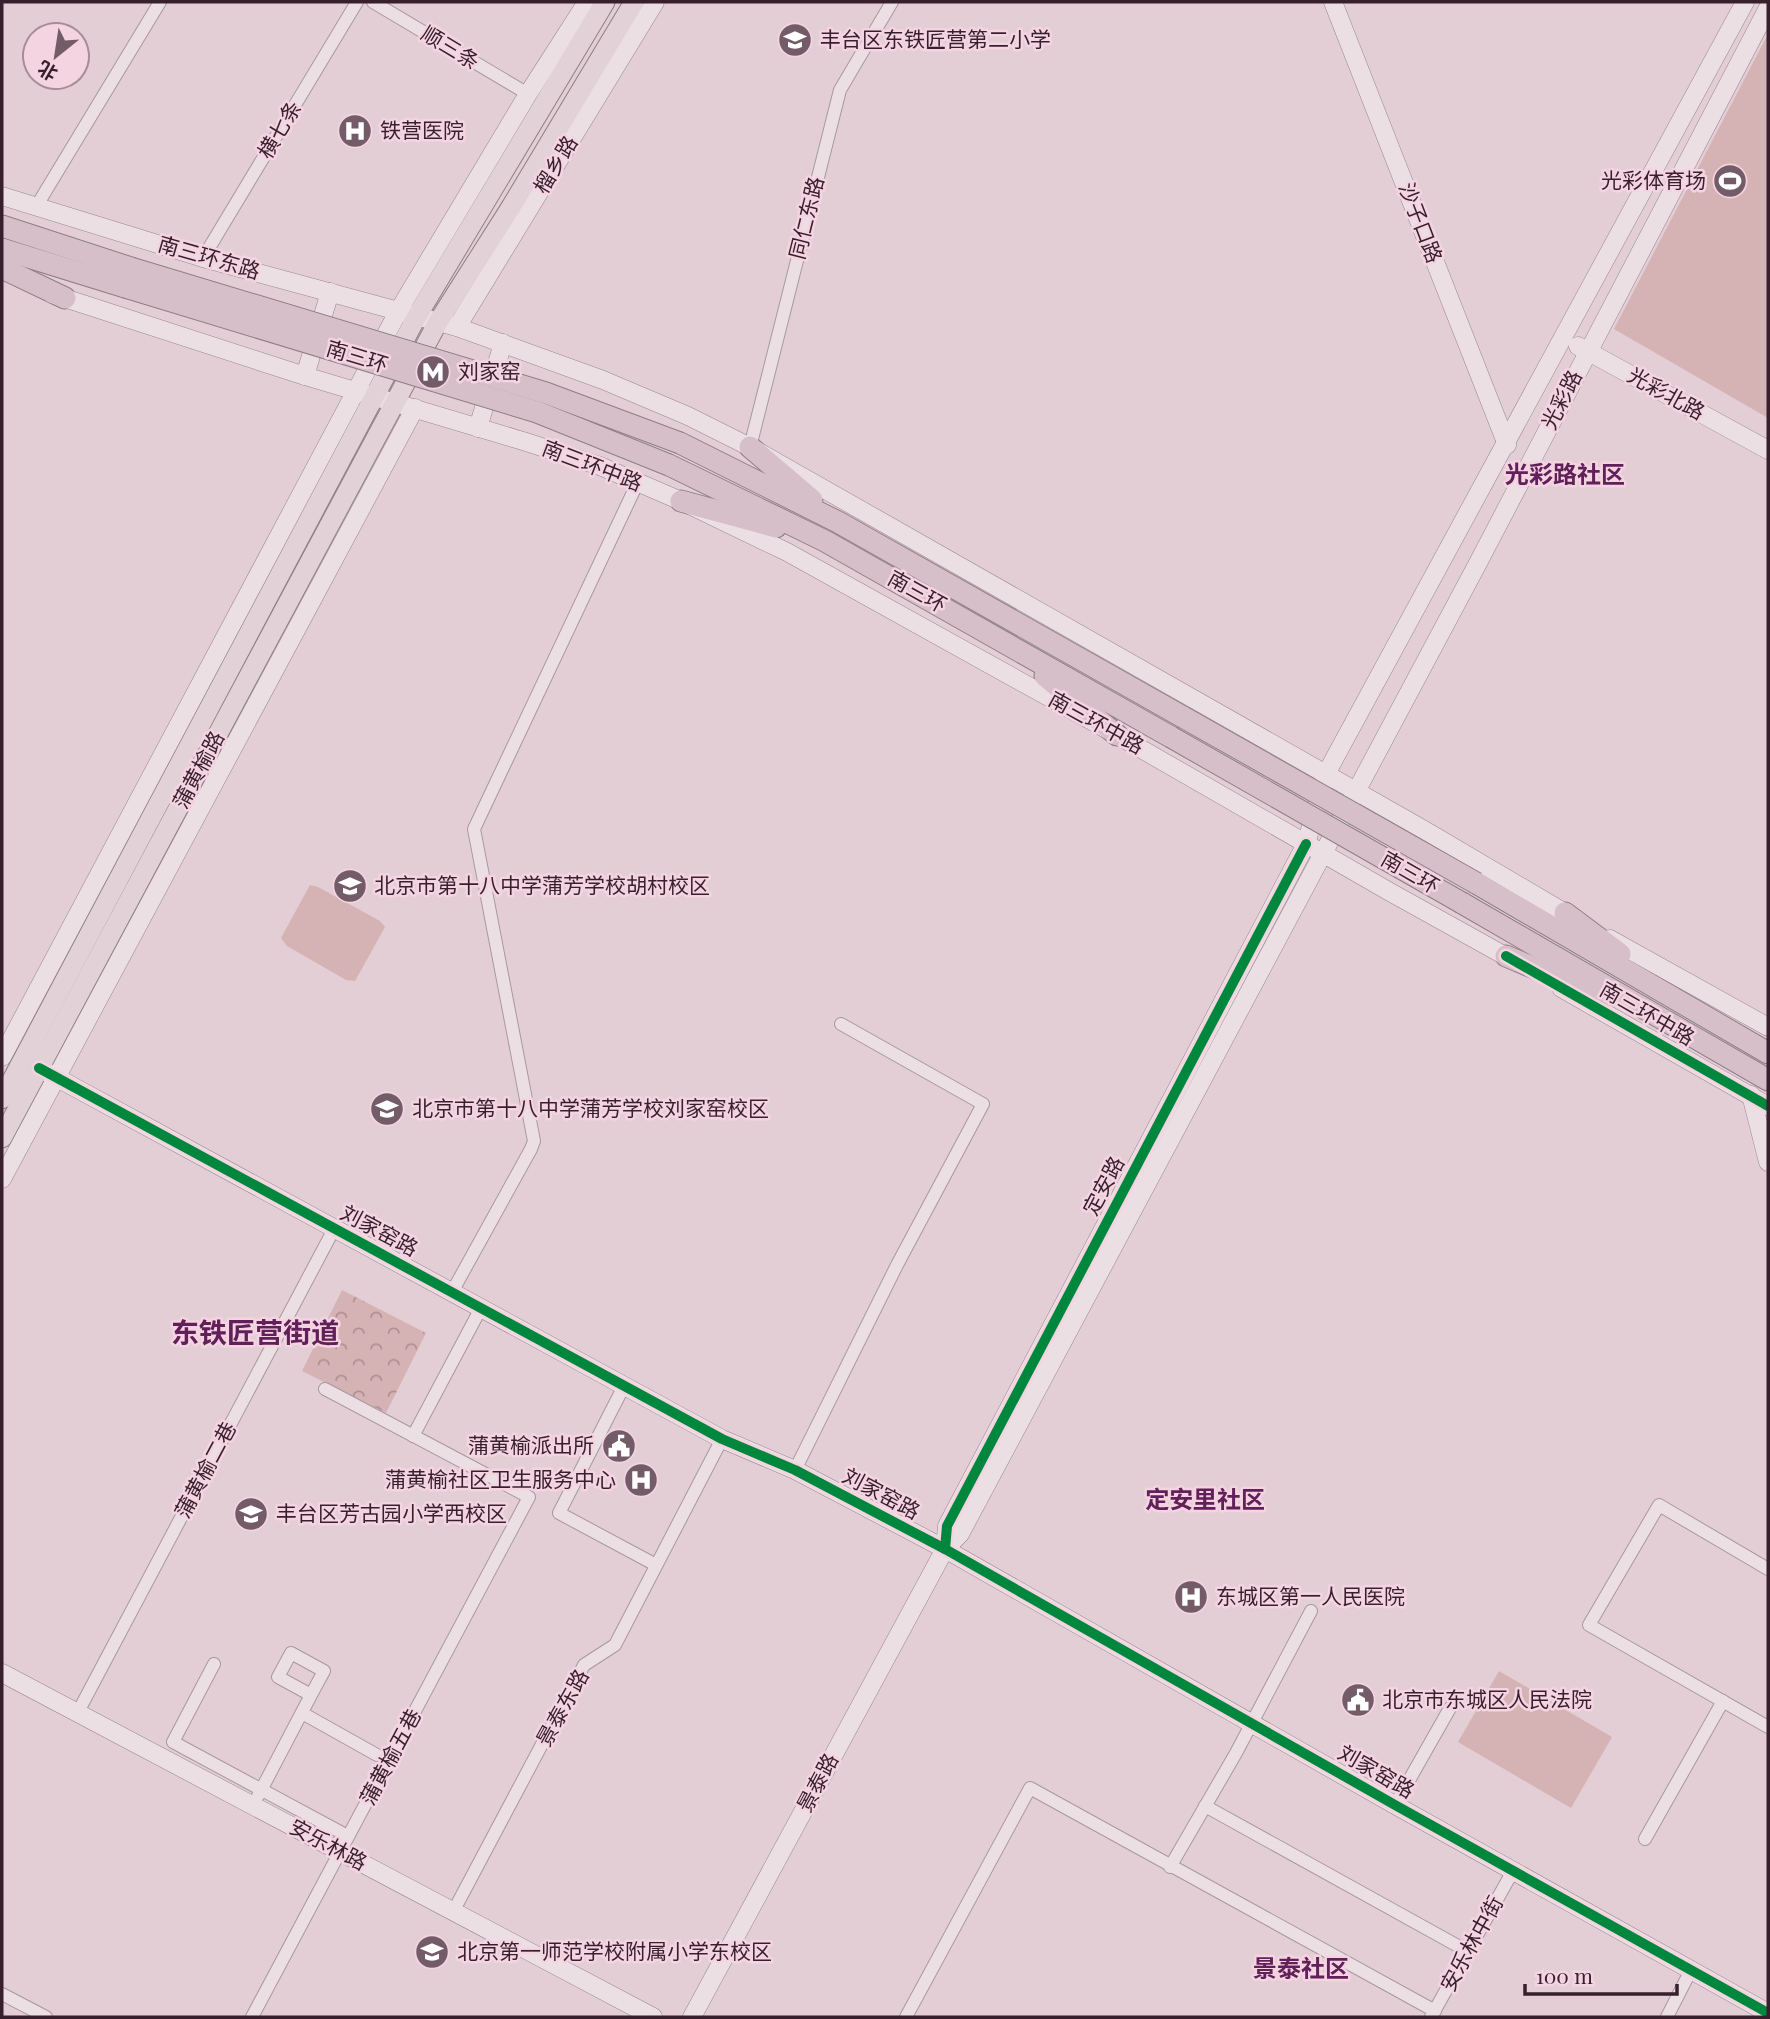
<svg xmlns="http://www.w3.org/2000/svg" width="1770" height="2019" font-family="'Playfair Display','Noto Sans SC',serif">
	<defs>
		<pattern id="park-crowns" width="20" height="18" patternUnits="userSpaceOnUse" patternTransform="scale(1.75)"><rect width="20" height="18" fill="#d5b2b4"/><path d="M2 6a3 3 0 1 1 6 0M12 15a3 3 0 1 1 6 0" fill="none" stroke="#ae9093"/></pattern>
	</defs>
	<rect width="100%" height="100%" fill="#e3ced6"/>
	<g fill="#d5b2b4">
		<path d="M1768 34V418L1614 329Z"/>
		<path d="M310 885 318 887 380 921 385 927 355 981 346 980 287 946 281 938Z"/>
		<path d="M1499 1671 1612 1737 1571 1808 1458 1742Z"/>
	</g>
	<path fill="url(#park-crowns)" d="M342 1290 426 1333 386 1413 302 1371Z"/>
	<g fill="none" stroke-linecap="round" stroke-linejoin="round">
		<g stroke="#a8979f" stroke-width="14">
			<g id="street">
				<path d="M373 2 528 94"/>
				<path d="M36 207 160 2"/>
				<path d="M203 258 357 2"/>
				<path d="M750 447 840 90 892 2"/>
				<path d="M452 1292 531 1149 534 1141 474 829 637 484"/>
				<path d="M624 1386 559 1513 656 1565"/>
				<path d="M413 1436 481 1308"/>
				<path d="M795 1470 897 1265 983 1104 841 1024"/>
				<path d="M1768 1569 1659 1505 1589 1625 1768 1727"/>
				<path d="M214 1664 173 1742 342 1833"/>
				<path d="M78 1712 334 1229"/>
				<path d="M302 1713 377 1755"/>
				<path d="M258 1796 311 1695 278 1677 291 1653 324 1671 311 1695"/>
				<path d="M1395 1805 1450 1708"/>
				<path d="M1205 1806 1467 1951"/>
				<path d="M1645 1839 1723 1701"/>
				<path d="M1170 1867 1236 1753 1311 1611"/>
				<path d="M453 1912 584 1665 615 1645 722 1439"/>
				<path d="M2 1994 46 2017"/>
				<path d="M252 2017 529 1497 325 1389"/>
				<path d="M906 2017 1030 1788 1435 2011"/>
				<path d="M1431 2017 1513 1871"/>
				<path d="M1667 2017 1691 1970"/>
			</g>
		</g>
		<g stroke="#98868e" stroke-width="19">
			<g id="secondary">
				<path d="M1333 2 1507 445"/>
				<path d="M2 196 203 258 457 327 603 380 688 416 750 447 1426 831 1577 920"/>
				<path d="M52 294 305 376 523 441 600 466 681 501 787 552 1117 735 1390 892 1516 962"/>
				<path d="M457 327 655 2"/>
				<path d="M1578 346 1768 450"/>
				<path d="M305 376 330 292"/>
				<path d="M478 428 503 343"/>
				<path d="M1610 939 1768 1027"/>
				<path d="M1561 988 1768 1106"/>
				<path d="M2 1057 399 310 528 94 587 2"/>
				<path d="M39 1068 722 1439 795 1470 945 1549 1395 1805 1768 2013"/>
				<path d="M1751 1095 1768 1162"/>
				<path d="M2 1179 415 408"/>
				<path d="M945 1549 947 1526 1306 844 1326 774 1745 2"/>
				<path d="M2 1673 653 2017"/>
				<path d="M692 2017 945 1549 960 1534 1478 563 1768 8"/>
			</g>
		</g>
		<g stroke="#8e7e85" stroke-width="21">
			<g id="primary">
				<path d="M2 1099 417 316 605 2"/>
				<path d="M2 1138 438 322 511 207 634 2"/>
			</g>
		</g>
		<g stroke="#8e7e85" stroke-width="23">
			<g id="highway">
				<path d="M2 226 131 268"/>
				<path d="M2 249 125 287"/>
				<path d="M2 268 65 298"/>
				<path d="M680 443 838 522 1183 717"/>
				<path d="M750 447 812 500"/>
				<path d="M669 465 825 541 1171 737"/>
				<path d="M681 501 776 527"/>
				<path d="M1045 676 1117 735"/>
				<path d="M1476 883 1768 1053"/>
				<path d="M1462 903 1768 1080"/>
				<path d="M1565 913 1620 954"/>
				<path d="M1506 956 1603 997"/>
			</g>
		</g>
		<use href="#street" stroke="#ecdfe4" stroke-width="12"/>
		<use href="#secondary" stroke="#ecdfe4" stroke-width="18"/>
		<use href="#primary" stroke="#e3d1d8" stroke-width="19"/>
		<use href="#highway" stroke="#d6bfc9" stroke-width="21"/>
		<g stroke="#8e7e85" stroke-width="23" stroke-linecap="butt">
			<g id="highway-bridge">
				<path d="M131 268 546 393 680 443"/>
				<path d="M125 287 537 412 669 465"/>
				<path d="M1183 717 1476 883"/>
				<path d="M1171 737 1462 903"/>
			</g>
		</g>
		<use href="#highway-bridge" stroke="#d6bfc9" stroke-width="21"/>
		<g stroke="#f4d4e0" stroke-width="15">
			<g id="cycleway">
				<path d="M1506 956 1768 1106"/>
				<path d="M39 1068 722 1439 795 1470 945 1549 1395 1805 1768 2013"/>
				<path d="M945 1549 947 1526 1306 844"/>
			</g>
		</g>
		<use href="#cycleway" stroke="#00873e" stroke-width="10"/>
	</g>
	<defs>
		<g id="school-disc" transform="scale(1.75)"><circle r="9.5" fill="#735c68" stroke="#f4d4e0"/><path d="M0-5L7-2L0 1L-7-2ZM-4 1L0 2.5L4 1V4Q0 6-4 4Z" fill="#fff"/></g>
		<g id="hospital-disc" transform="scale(1.75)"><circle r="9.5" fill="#735c68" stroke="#f4d4e0"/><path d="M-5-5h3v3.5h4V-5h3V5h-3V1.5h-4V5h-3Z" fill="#fff"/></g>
		<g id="stadium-disc" transform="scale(1.75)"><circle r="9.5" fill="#735c68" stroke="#f4d4e0"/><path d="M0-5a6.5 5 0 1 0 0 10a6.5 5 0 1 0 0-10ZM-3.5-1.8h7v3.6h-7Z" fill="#fff"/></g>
		<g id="metro-disc" transform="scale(1.75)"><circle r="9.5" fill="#735c68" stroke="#f4d4e0"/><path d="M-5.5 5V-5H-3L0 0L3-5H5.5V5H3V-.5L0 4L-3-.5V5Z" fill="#fff"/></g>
		<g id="civic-disc" transform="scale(1.75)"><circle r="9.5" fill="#735c68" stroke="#f4d4e0"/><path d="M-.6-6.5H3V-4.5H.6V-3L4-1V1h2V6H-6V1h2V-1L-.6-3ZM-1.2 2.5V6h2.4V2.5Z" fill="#fff"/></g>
	</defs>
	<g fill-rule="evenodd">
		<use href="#school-disc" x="795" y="40"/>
		<use href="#hospital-disc" x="355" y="131"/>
		<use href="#stadium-disc" x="1730" y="181"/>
		<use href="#metro-disc" x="433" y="372"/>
		<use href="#school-disc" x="350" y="886"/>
		<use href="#school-disc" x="387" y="1109"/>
		<use href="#civic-disc" x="619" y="1446"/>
		<use href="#hospital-disc" x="641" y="1480"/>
		<use href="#school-disc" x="251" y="1514"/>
		<use href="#hospital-disc" x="1191" y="1597"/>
		<use href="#civic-disc" x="1358" y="1700"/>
		<use href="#school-disc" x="432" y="1952"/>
	</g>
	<g text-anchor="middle" stroke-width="5" stroke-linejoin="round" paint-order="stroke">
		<g font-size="21" fill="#371f2d" stroke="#f4d4e0" text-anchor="start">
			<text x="820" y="47">丰台区东铁匠营第二小学</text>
			<text x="380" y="138">铁营医院</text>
			<text x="1706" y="188" text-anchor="end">光彩体育场</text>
			<text x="458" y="379">刘家窑</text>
			<text x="374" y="893">北京市第十八中学蒲芳学校胡村校区</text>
			<text x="412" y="1116">北京市第十八中学蒲芳学校刘家窑校区</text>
			<text x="594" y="1453" text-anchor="end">蒲黄榆派出所</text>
			<text x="616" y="1487" text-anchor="end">蒲黄榆社区卫生服务中心</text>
			<text x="276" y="1521">丰台区芳古园小学西校区</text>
			<text x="1216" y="1604">东城区第一人民医院</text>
			<text x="1382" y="1707">北京市东城区人民法院</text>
			<text x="457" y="1959">北京第一师范学校附属小学东校区</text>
		</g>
		<g font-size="21" fill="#371f2d" stroke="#f4d4e0">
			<text transform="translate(450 48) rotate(31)" y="7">顺三条</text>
			<text transform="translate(280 130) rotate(-59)" y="7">横七条</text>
			<text transform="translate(556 165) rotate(-59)" y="7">榴乡路</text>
			<text transform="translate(807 218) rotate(-76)" y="7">同仁东路</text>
			<text transform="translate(1420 223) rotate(69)" y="7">沙子口路</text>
			<text transform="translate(209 258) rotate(16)" y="7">南三环东路</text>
			<text transform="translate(357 357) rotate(17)" y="7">南三环</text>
			<text transform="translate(1666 394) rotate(29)" y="7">光彩北路</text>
			<text transform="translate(1562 400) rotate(-63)" y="7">光彩路</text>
			<text transform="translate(592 466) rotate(21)" y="7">南三环中路</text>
			<text transform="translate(917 592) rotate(29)" y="7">南三环</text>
			<text transform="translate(1096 723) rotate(29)" y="7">南三环中路</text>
			<text transform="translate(199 770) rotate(-62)" y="7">蒲黄榆路</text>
			<text transform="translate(1410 873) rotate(30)" y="7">南三环</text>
			<text transform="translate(1647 1014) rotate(30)" y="7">南三环中路</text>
			<text transform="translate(1104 1186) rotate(-62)" y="7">定安路</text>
			<text transform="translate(379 1231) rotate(28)" y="7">刘家窑路</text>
			<text transform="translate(206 1470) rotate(-62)" y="7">蒲黄榆二巷</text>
			<text transform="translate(881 1494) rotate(28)" y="7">刘家窑路</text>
			<text transform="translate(563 1708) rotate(-61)" y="7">景泰东路</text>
			<text transform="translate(391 1757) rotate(-62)" y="7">蒲黄榆五巷</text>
			<text transform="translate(1376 1772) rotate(30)" y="7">刘家窑路</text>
			<text transform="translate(818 1783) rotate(-62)" y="7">景泰路</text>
			<text transform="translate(328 1845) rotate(28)" y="7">安乐林路</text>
			<text transform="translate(1472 1944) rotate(-61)" y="7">安乐林中街</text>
		</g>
		<g font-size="24" font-weight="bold" fill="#612059" stroke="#f4d4e0">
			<text x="1565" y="483">光彩路社区</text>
			<text x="1205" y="1508">定安里社区</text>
			<text x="1301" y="1977">景泰社区</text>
		</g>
		<g font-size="28" font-weight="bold" fill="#612059" stroke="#f4d4e0">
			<text x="255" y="1343">东铁匠营街道</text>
		</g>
	</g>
	<rect width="1770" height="2019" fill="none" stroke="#371f2d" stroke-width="7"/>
	<g transform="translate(56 56) rotate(210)"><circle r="33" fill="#f4d4e0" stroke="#a88c98" stroke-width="2"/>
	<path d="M0-5L12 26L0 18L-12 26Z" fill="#735c68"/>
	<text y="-10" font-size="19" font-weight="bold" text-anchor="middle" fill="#371f2d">北</text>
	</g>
	<path d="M1525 1984v10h152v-10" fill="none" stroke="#371f2d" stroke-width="3.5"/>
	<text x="1536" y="1984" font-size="21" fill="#371f2d" stroke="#f4d4e0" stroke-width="5" paint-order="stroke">100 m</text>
</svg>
